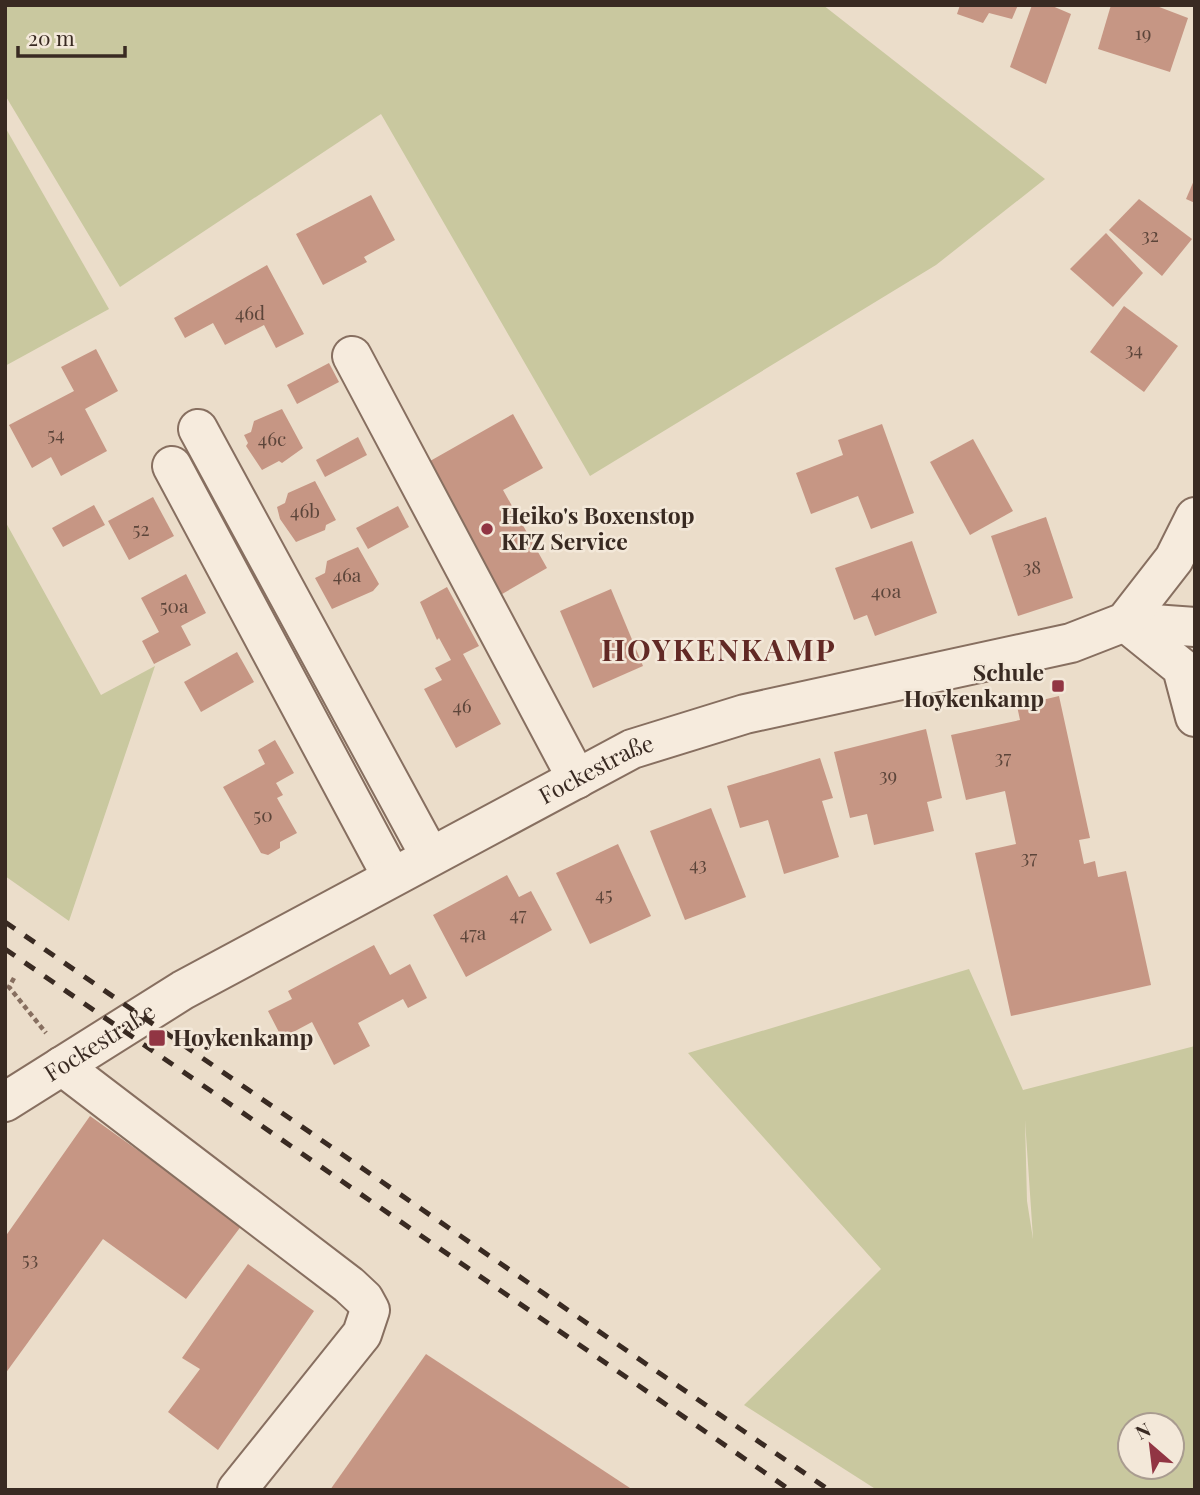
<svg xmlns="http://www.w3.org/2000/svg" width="1200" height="1495" font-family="'Playfair Display',serif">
	<rect width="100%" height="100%" fill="#ebddca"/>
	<g fill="#c9c89f" fill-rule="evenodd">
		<path d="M5 5H823L1045 179 936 265 590 476 381 114 120 287 5 95Z"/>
		<path d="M5 127 109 309 5 366Z"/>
		<path d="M5 521 101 695 155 666 69 921 5 876Z"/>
		<path d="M969 969 1023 1090 1195 1046V1490H877L744 1405 881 1269 688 1053ZM1025 1120 1033 1238V1239L1027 1201ZM1130 1425H1172V1467H1130Z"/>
	</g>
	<g fill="#c69684">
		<path d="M960 5H1018L1012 19 989 13 983 23 957 14Z"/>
		<path d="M1032 5H1050L1071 14 1046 84 1010 67Z"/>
		<path d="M1111 5H1154L1188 18 1170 72 1098 49Z"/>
		<path d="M1195 178V203L1186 199Z"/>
		<path d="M371 195 395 240 364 257 367 262 323 285 296 234Z"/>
		<path d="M1139 199 1192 239 1162 276 1109 230Z"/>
		<path d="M1106 233 1143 273 1113 307 1070 269Z"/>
		<path d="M267 265 304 334 276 348 264 325 225 345 213 323 185 338 174 318Z"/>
		<path d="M1124 306 1178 346 1144 392 1090 352Z"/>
		<path d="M96 349 118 391 85 409 107 451 61 476 51 457 32 468 9 425 74 391 61 367Z"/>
		<path d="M329 363 339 382 297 404 287 385Z"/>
		<path d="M282 409 303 448 282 463 279 461 262 470 246 446 248 443 244 435 251 432 254 421Z"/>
		<path d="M513 414 543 468 503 490 547 568 490 601 416 469Z"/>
		<path d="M882 424 914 513 871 529 858 496 811 514 796 473 843 455 838 440Z"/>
		<path d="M358 437 367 455 325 477 316 460Z"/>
		<path d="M973 439 1013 511 970 535 930 462Z"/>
		<path d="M315 481 336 520 326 525 325 530 296 542 280 519 277 507 285 503 288 493Z"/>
		<path d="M153 497 174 536 129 560 108 521Z"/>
		<path d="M94 505 105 525 63 547 52 528Z"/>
		<path d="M398 506 409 527 368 549 356 528Z"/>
		<path d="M1046 517 1073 598 1018 616 991 536Z"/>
		<path d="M912 541 937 613 875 636 867 615 854 620 835 568Z"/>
		<path d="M358 547 379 584 373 591 332 609 315 578 325 573 327 561Z"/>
		<path d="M186 574 206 613 181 626 191 645 154 664 142 641 159 632 141 598Z"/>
		<path d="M447 587 479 646 463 654 501 724 456 748 424 689 442 680 435 668 451 660 439 638 437 640 420 602Z"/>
		<path d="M611 589 643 666 593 688 560 611Z"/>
		<path d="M237 652 254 682 201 712 184 682Z"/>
		<path d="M1059 696 1090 838 1079 840 1084 864 1095 861 1098 877 1126 871 1151 985 1011 1016 975 853 1016 844 1005 791 966 800 951 735 1020 720 1017 706Z"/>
		<path d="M926 729 942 798 927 802 934 831 874 845 867 814 850 818 834 752Z"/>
		<path d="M275 740 294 773 276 783 283 795 277 798 297 833 280 842V848L268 855 261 853 223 787 265 764 258 750Z"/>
		<path d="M820 758 833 798 822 801 839 857 784 874 768 820 740 828 727 786Z"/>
		<path d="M711 808 746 897 685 920 650 831Z"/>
		<path d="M618 844 651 916 590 944 556 873Z"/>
		<path d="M507 875 519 897 531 891 552 930 466 977 433 915Z"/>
		<path d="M374 945 390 975 410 964 427 998 408 1008 403 999 358 1023 370 1046 334 1065 312 1022 282 1038 268 1011 292 999 288 991Z"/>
		<path d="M90 1116 242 1225 186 1299 103 1239 5 1374V1237Z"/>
		<path d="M248 1264 314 1311 218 1450 168 1412 200 1369 182 1358Z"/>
		<path d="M426 1354 633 1490H330Z"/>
	</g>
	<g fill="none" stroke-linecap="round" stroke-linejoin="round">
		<g stroke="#876f60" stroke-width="42">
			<g id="minor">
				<path d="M352 356 577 779"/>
				<path d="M198 429 430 856"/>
				<path d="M172 466 392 877"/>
				<path d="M1125 622 1182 668 1195 717"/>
				<path d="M1125 622 1195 627"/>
				<path d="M62 1066 349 1285 364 1299 370 1310 362 1334 237 1490"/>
				<path id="s1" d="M5 1102 183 990 632 749 745 714 1071 643 1125 622 1174 559 1195 517"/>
			</g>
		</g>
		<path stroke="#876f60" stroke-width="4.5" stroke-dasharray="5 3.5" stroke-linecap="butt" d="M14 978 9 987 46 1033"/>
		<use href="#minor" stroke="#f6ebdd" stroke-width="38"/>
		<g stroke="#392a22" stroke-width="5" stroke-dasharray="12 12" stroke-linecap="butt">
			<path d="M5 922 829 1490"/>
			<path d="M5 949 790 1490"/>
		</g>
	</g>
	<g fill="#913543" stroke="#f3e8d9" stroke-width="2.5">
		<circle cx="487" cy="529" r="7"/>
		<rect x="1051" y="679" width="14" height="14" rx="3.5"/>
		<rect x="148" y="1029" width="18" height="18" rx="3.5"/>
	</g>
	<g text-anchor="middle" stroke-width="5" stroke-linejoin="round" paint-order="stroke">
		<g font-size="19" fill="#5c453a">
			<text x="1143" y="40">19</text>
			<text x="1150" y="242">32</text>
			<text x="250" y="320">46d</text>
			<text x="1134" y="356">34</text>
			<text x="56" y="441">54</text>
			<text x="272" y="446">46c</text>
			<text x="305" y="518">46b</text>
			<text x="141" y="536">52</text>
			<text x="1032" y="574">38</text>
			<text x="347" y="582">46a</text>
			<text x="886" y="598">40a</text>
			<text x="174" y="613">50a</text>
			<text x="462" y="713">46</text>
			<text x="1003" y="764">37</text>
			<text x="888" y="782">39</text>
			<text x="263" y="822">50</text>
			<text x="1029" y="864">37</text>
			<text x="698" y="871">43</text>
			<text x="604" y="901">45</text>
			<text x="518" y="921">47</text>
			<text x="473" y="940">47a</text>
			<text x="30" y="1266">53</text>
		</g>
		<g font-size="23" font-weight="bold" fill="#392a22" stroke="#f3e8d9" text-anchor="start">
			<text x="501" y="524">Heiko's Boxenstop<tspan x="501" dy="26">KFZ Service</tspan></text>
			<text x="1044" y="681" text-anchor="end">Schule<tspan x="1044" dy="26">Hoykenkamp</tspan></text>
			<text x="173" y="1046">Hoykenkamp</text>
		</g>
		<g font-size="23" fill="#392a22" stroke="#f3e8d9">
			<text dy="8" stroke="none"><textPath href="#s1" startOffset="679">Fockestraße</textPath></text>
			<text dy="8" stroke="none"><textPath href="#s1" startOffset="112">Fockestraße</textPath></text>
		</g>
		<g font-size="30" font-weight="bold" letter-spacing="2" fill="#622925" stroke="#f3e8d9">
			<text x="719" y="661">HOYKENKAMP</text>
		</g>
	</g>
	<rect width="1200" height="1495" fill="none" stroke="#392a22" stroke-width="14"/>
	<g transform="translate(1151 1446) rotate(332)"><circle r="33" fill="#f3e8d9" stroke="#a99c90" stroke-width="2"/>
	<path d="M0-5L12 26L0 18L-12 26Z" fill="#913543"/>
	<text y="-10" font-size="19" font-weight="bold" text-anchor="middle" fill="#392a22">N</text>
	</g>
	<path d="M18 46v10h107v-10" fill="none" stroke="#392a22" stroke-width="3.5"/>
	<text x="28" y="46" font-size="21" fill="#392a22" stroke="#f3e8d9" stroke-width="5" paint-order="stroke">20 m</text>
</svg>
